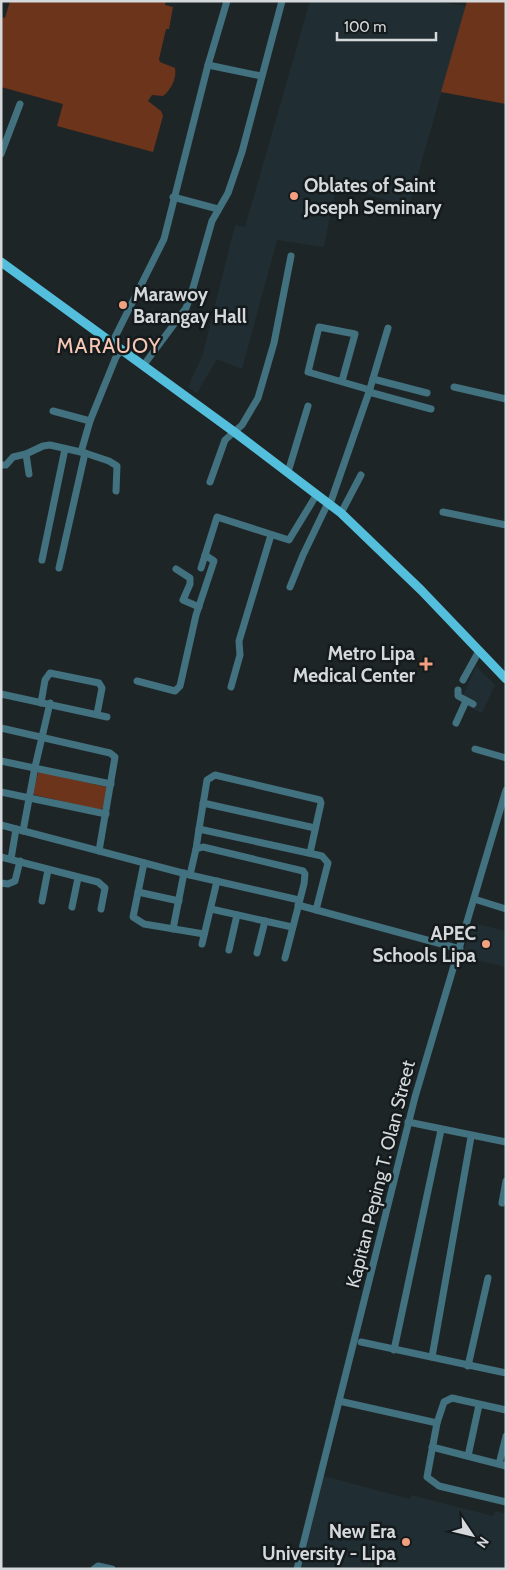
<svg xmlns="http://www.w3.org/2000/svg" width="507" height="1570" font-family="Cabin,sans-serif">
	<rect width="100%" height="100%" fill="#1e2527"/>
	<g fill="#202e33">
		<path d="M310 1H434L466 6 409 206 336 186 324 247 277 240 242 369 217 359 197 393 188 387 203 354 235 225 245 227Z"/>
		<path d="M476 666 495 685 482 713 460 702Z"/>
		<path d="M473 923 506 931V967L462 957Z"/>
		<path d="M323 1476 410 1499 411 1495 493 1516 495 1511 506 1514V1569H300Z"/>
	</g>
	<g fill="#6d341c">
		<path d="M10 1H166L165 5 173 7 169 29H166L159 59 160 62 175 68C177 78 171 90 163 96L152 95 148 101 161 111 163 116 153 152 57 126 63 104 1 87V17L5 18Z"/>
		<path d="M467 1H506V104L441 92Z"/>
		<path d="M40 772 107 787 103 808 100 810 35 795 33 793 38 773Z"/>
	</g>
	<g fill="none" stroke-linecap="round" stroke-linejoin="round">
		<g stroke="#42717f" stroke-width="7">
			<path d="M208 65 261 76"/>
			<path d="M1 154 20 104"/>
			<path d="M173 197 218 209"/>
			<path d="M112 343 164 239 208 65 227 1"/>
			<path d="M143 366 186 308 191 295 212 221 228 193 242 152 282 1"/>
			<path d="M373 379 427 393"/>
			<path d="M342 381 355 334 319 327 308 372 370 390"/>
			<path d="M454 387 506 399"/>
			<path d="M369 392 431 409"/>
			<path d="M53 411 90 421"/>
			<path d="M81 452 90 421 116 357 121 350"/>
			<path d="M26 454 29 474"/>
			<path d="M1 465H6L13 457 26 454 43 446 50 445 85 453 109 461 117 466 116 491"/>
			<path d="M288 472 308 406"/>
			<path d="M210 482 225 440 242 425 258 398 274 343 291 256"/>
			<path d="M330 504 369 392 388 328"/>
			<path d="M443 512 506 525"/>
			<path d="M341 513 361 475"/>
			<path d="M42 560 65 449"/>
			<path d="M59 568 85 453"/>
			<path d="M201 568 217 517 289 540 317 494"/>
			<path d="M176 569 190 578V584L183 600 199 607"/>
			<path d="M290 587 303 555 328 503"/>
			<path d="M463 680 479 651"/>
			<path d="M137 681 175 691 180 686 196 615 214 561 205 555"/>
			<path d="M231 687 240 655 239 641 271 535"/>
			<path d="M458 690V696L473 704"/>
			<path d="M1 694 107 717"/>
			<path d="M41 703 45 680 50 673 99 683 102 688 97 714"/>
			<path d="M456 723 466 701"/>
			<path d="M1 728 110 753 115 757 99 851"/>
			<path d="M475 749 506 758"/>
			<path d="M1 761 111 784"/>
			<path d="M1 792 106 814"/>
			<path d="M203 803 315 828"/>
			<path d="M1 825 190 875 299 900"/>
			<path d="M199 829 207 780 215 775 320 800 321 803 310 853"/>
			<path d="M23 831 35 767 50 703"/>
			<path d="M196 849 199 829 322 856 328 863 316 910"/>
			<path d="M1 857 98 882 105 888 101 909"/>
			<path d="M11 859 16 829"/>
			<path d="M144 863 133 917 144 924 204 934"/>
			<path d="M190 875 196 849 203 847 303 871 305 874 304 884 285 958"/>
			<path d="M1 883 8 884 15 881 20 861"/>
			<path d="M138 892 179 901"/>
			<path d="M474 899 506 909"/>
			<path d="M42 901 48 870"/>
			<path d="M298 905 460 949"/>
			<path d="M72 907 78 878"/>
			<path d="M211 909 292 927"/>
			<path d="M173 929 184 873"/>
			<path d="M202 944 217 881"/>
			<path d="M229 950 237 915"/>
			<path d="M257 953 265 921"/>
			<path d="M408 1122 506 1142"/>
			<path d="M502 1203 506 1181"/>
			<path d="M361 1342 506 1373"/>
			<path d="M394 1350 441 1130"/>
			<path d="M432 1357 471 1137"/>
			<path d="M468 1366 488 1278"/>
			<path d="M339 1401 437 1423"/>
			<path d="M506 1410 452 1398 444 1402 437 1423 427 1477 439 1486 506 1502"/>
			<path d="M432 1447 506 1466"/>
			<path d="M468 1456 479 1405"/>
			<path d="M499 1464 506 1436"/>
			<path d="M94 1569 98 1566 112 1569"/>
			<path d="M297 1569 415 1097 506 790"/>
		</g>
		<path stroke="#54bfdc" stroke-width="9" d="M1 262 233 431 341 513 421 590 506 679"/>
	</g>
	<g fill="#f2a07f" stroke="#151b1d" stroke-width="2">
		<circle cx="294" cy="196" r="5"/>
		<circle cx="123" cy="305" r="5"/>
		<path d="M423.5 656.5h5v5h5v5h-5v5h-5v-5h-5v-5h5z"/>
		<circle cx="486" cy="944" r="5"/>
		<circle cx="406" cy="1542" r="5"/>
	</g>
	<g text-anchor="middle" stroke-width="5" stroke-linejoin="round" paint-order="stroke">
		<g font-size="19" font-weight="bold" fill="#d5d9db" stroke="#151b1d" text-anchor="end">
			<text x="304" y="192" text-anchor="start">Oblates of Saint<tspan x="304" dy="22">Joseph Seminary</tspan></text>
			<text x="133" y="301" text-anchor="start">Marawoy<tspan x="133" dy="22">Barangay Hall</tspan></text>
			<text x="415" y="660">Metro Lipa<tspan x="415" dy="22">Medical Center</tspan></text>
			<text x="476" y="940">APEC<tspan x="476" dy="22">Schools Lipa</tspan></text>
			<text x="396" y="1538">New Era<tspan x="396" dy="22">University - Lipa</tspan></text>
		</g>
		<g font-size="19" fill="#d5d9db" stroke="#151b1d">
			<text transform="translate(380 1174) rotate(-76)" y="7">Kapitan Peping T. Olan Street</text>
		</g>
		<g font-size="21" letter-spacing="1" fill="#f6c7b4" stroke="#151b1d">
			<text x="109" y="353">MARAUOY</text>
		</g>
	</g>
	<rect width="507" height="1570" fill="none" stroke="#d5d9db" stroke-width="5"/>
	<g transform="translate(472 1535) rotate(125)" stroke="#151b1d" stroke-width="4" paint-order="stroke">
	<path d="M0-4L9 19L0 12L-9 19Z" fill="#d5d9db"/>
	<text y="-8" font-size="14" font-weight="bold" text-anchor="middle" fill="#d5d9db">N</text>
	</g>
	<path d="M337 32v8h99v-8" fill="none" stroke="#d5d9db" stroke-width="2.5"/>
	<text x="344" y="32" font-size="15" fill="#d5d9db" stroke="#151b1d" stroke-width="4" paint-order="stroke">100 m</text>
</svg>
